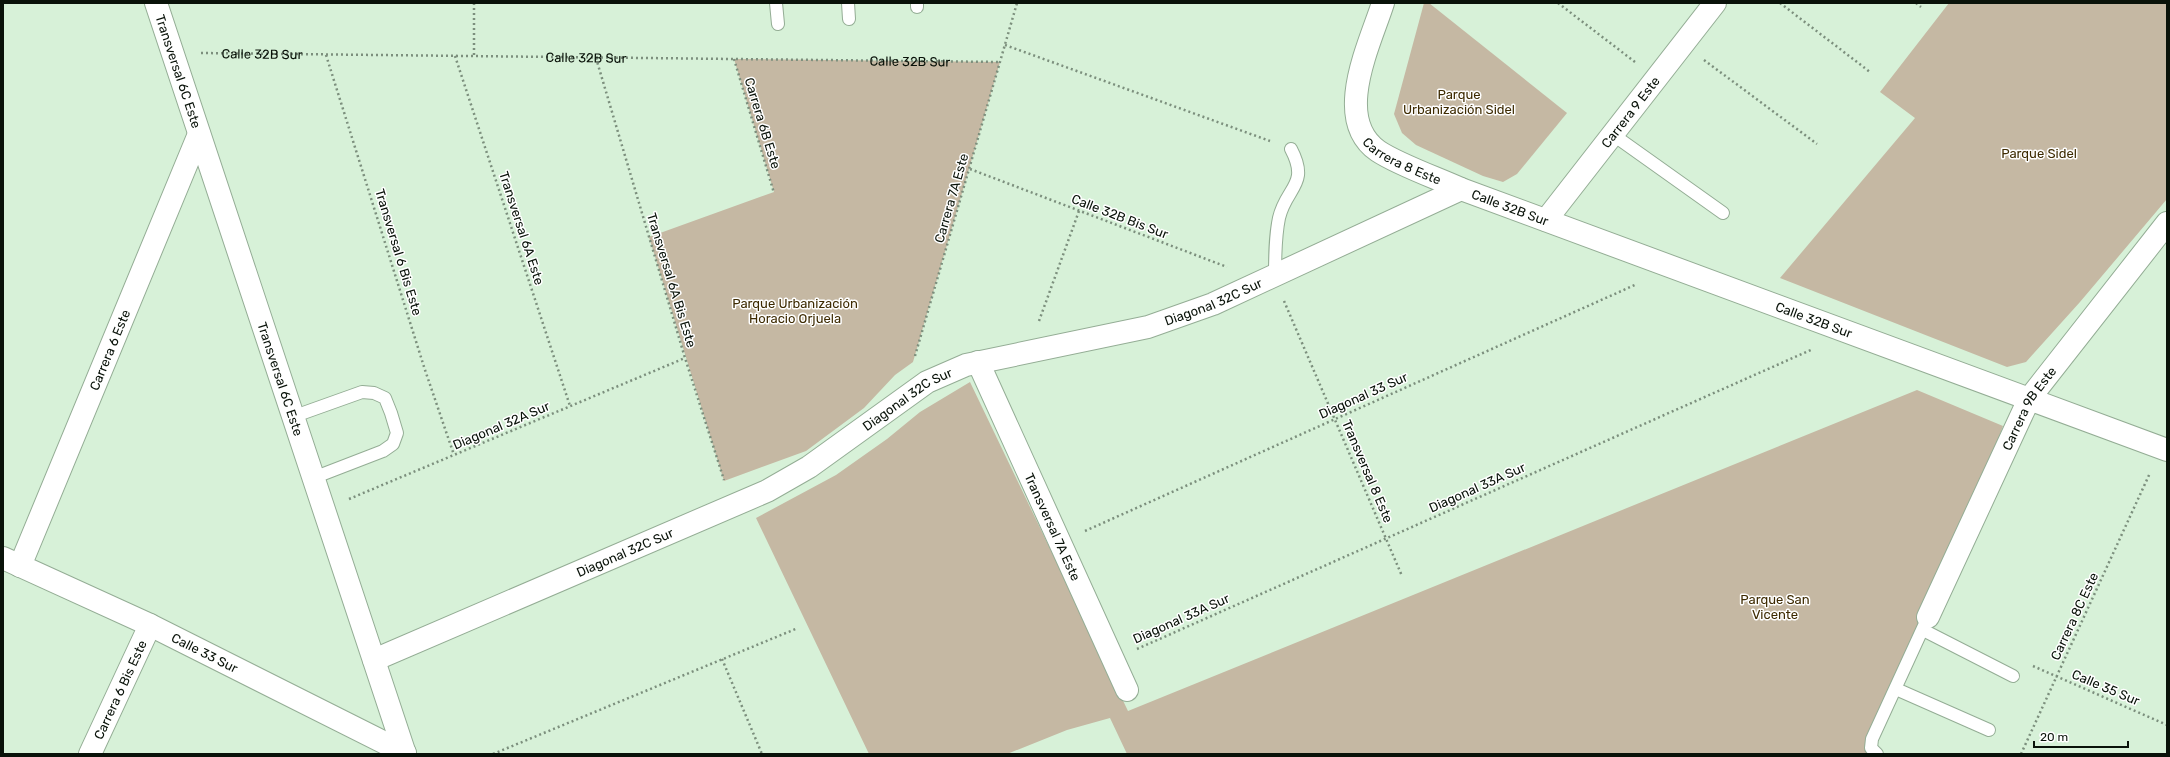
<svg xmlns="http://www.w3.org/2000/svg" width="2170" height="757" font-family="Rubik,sans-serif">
	<rect width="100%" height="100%" fill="#d7f1d8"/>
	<g fill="#c5b8a3">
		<path d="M1424 3H1429L1567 113 1517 174 1503 182 1483 176 1416 145 1402 133 1394 114Z"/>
		<path d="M1949 3H2167V199L2080 302 2026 362 2007 367 1780 278 1915 118 1880 92Z"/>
		<path d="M734 59 1000 62 913 362 895 375 864 408 806 451 724 481 649 237 774 192Z"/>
		<path d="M970 382 1128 711 1917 390 2003 426 1934 617 1866 754H1127L1110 718 1067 730 1007 754H869L756 518 836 475 887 439 920 412Z"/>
	</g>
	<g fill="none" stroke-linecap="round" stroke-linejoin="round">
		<g stroke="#94ad95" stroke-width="14">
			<g id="service">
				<path d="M776 3 778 24"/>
				<path d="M848 3 849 19"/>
				<path d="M917 3V7"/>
				<path d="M1612 134 1723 213"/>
				<path d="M1275 277C1275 257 1275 237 1279 218 1286 187 1310 185 1291 149"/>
				<path d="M292 417 362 392 374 393 385 398 391 413 397 433 393 444 383 451 313 478"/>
				<path d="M1923 630 2013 676"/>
				<path d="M1896 689 1989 730"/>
				<path d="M1877 754 1871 748 1872 739 1928 617"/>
			</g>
		</g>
		<g stroke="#94ad95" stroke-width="24">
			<g id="minor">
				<path id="s2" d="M1383 3C1370 44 1332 119 1378 151 1399 165 1437 178 1461 189L2167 450"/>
				<path id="s3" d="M1546 220 1715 3"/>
				<path id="s4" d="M978 362 1127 690"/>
				<path id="s5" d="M3 558 150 625 405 753"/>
				<path id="s6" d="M20 566 199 134"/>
				<path id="s7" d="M1928 617 2029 399 2167 223"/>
				<path id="s8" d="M374 660 767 491 809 467 927 382 966 365 1148 327 1213 304 1461 189"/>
				<path id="s9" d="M90 754 150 625"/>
			</g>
		</g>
		<g stroke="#94ad95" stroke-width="24">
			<g id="tertiary">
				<path id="s10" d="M156 3 405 754"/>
			</g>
		</g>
		<g stroke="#7c8f7d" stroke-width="2.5" stroke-dasharray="2 3" stroke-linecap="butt">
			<path d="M474 3V56"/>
			<path d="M1558 3 1635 62"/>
			<path d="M1780 3 1870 72"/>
			<path d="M1916 3 1921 7"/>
			<path d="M1005 45 1270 141"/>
			<path id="s1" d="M201 53 1000 62"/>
			<path d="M326 55 425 370 454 455"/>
			<path d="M455 56 570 406"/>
			<path d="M596 58 685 358 724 480"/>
			<path d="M734 59 774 193"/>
			<path d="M1704 60 1817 144"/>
			<path d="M970 169 1227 267"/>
			<path d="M1284 301 1402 576"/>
			<path d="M1039 321 1079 211"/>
			<path d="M915 356 1017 3"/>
			<path d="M349 499 685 358"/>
			<path d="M1085 531 1637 284"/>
			<path d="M1137 649 1813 349"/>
			<path d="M722 659 762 754"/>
			<path d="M2033 666 2167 725"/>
			<path d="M493 754 798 628"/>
			<path d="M2021 754 2150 473"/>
		</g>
		<use href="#service" stroke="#fff" stroke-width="12"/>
		<use href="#minor" stroke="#fff" stroke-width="22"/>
		<use href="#tertiary" stroke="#fff" stroke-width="22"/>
	</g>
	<g text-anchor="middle" stroke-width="3" stroke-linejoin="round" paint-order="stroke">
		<g font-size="13" fill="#091209" stroke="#fff">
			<text dy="5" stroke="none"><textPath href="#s1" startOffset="61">Calle 32B Sur</textPath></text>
			<text dy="5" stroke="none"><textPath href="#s1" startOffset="385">Calle 32B Sur</textPath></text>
			<text dy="5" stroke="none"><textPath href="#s1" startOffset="709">Calle 32B Sur</textPath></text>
			<text dy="5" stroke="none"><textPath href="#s10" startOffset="72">Transversal 6C Este</textPath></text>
			<text dy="5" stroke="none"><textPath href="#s3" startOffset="137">Carrera 9 Este</textPath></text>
			<text transform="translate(763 123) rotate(73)" y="5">Carrera 6B Este</text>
			<text dy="5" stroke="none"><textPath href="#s2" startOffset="185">Carrera 8 Este</textPath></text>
			<text transform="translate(951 198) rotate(-74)" y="5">Carrera 7A Este</text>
			<text dy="5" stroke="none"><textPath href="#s2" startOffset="303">Calle 32B Sur</textPath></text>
			<text transform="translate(1120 216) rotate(21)" y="5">Calle 32B Bis Sur</text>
			<text transform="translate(522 228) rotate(72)" y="5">Transversal 6A Este</text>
			<text transform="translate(399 252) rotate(73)" y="5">Transversal 6 Bis Este</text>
			<text transform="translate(672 280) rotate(73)" y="5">Transversal 6A Bis Este</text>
			<text dy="5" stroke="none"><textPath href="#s8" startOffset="920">Diagonal 32C Sur</textPath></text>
			<text dy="5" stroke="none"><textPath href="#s2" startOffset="627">Calle 32B Sur</textPath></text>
			<text dy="5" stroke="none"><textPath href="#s6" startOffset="234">Carrera 6 Este</textPath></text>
			<text dy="5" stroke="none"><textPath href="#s10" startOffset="396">Transversal 6C Este</textPath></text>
			<text transform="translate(1363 395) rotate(-24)" y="5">Diagonal 33 Sur</text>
			<text dy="5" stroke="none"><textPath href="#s8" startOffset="596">Diagonal 32C Sur</textPath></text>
			<text dy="5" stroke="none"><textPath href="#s7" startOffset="232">Carrera 9B Este</textPath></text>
			<text transform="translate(501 425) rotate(-23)" y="5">Diagonal 32A Sur</text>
			<text transform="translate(1368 471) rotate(67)" y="5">Transversal 8 Este</text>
			<text transform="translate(1477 487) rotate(-24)" y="5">Diagonal 33A Sur</text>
			<text dy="5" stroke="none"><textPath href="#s4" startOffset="181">Transversal 7A Este</textPath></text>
			<text dy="5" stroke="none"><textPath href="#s8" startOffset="273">Diagonal 32C Sur</textPath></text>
			<text transform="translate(2074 616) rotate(-65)" y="5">Carrera 8C Este</text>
			<text transform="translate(1181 618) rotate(-24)" y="5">Diagonal 33A Sur</text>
			<text dy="5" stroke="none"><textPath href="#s5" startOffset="223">Calle 33 Sur</textPath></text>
			<text transform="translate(2106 687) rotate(23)" y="5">Calle 35 Sur</text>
			<text dy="5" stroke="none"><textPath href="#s9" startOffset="71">Carrera 6 Bis Este</textPath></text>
		</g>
		<g font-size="13" fill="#3d2a01" stroke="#fff">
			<text x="1459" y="99">Parque<tspan x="1459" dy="15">Urbanización Sidel</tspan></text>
			<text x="2039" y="158">Parque Sidel</text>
			<text x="795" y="308">Parque Urbanización<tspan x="795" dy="15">Horacio Orjuela</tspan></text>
			<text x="1775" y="604">Parque San<tspan x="1775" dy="15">Vicente</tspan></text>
		</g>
	</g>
	<rect width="2170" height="757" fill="none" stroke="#091209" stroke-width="8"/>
	<path d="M2034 741v6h94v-6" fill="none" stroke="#091209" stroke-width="2"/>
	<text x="2040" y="741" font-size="12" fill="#091209" stroke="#ffffff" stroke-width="3" paint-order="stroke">20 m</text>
</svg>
